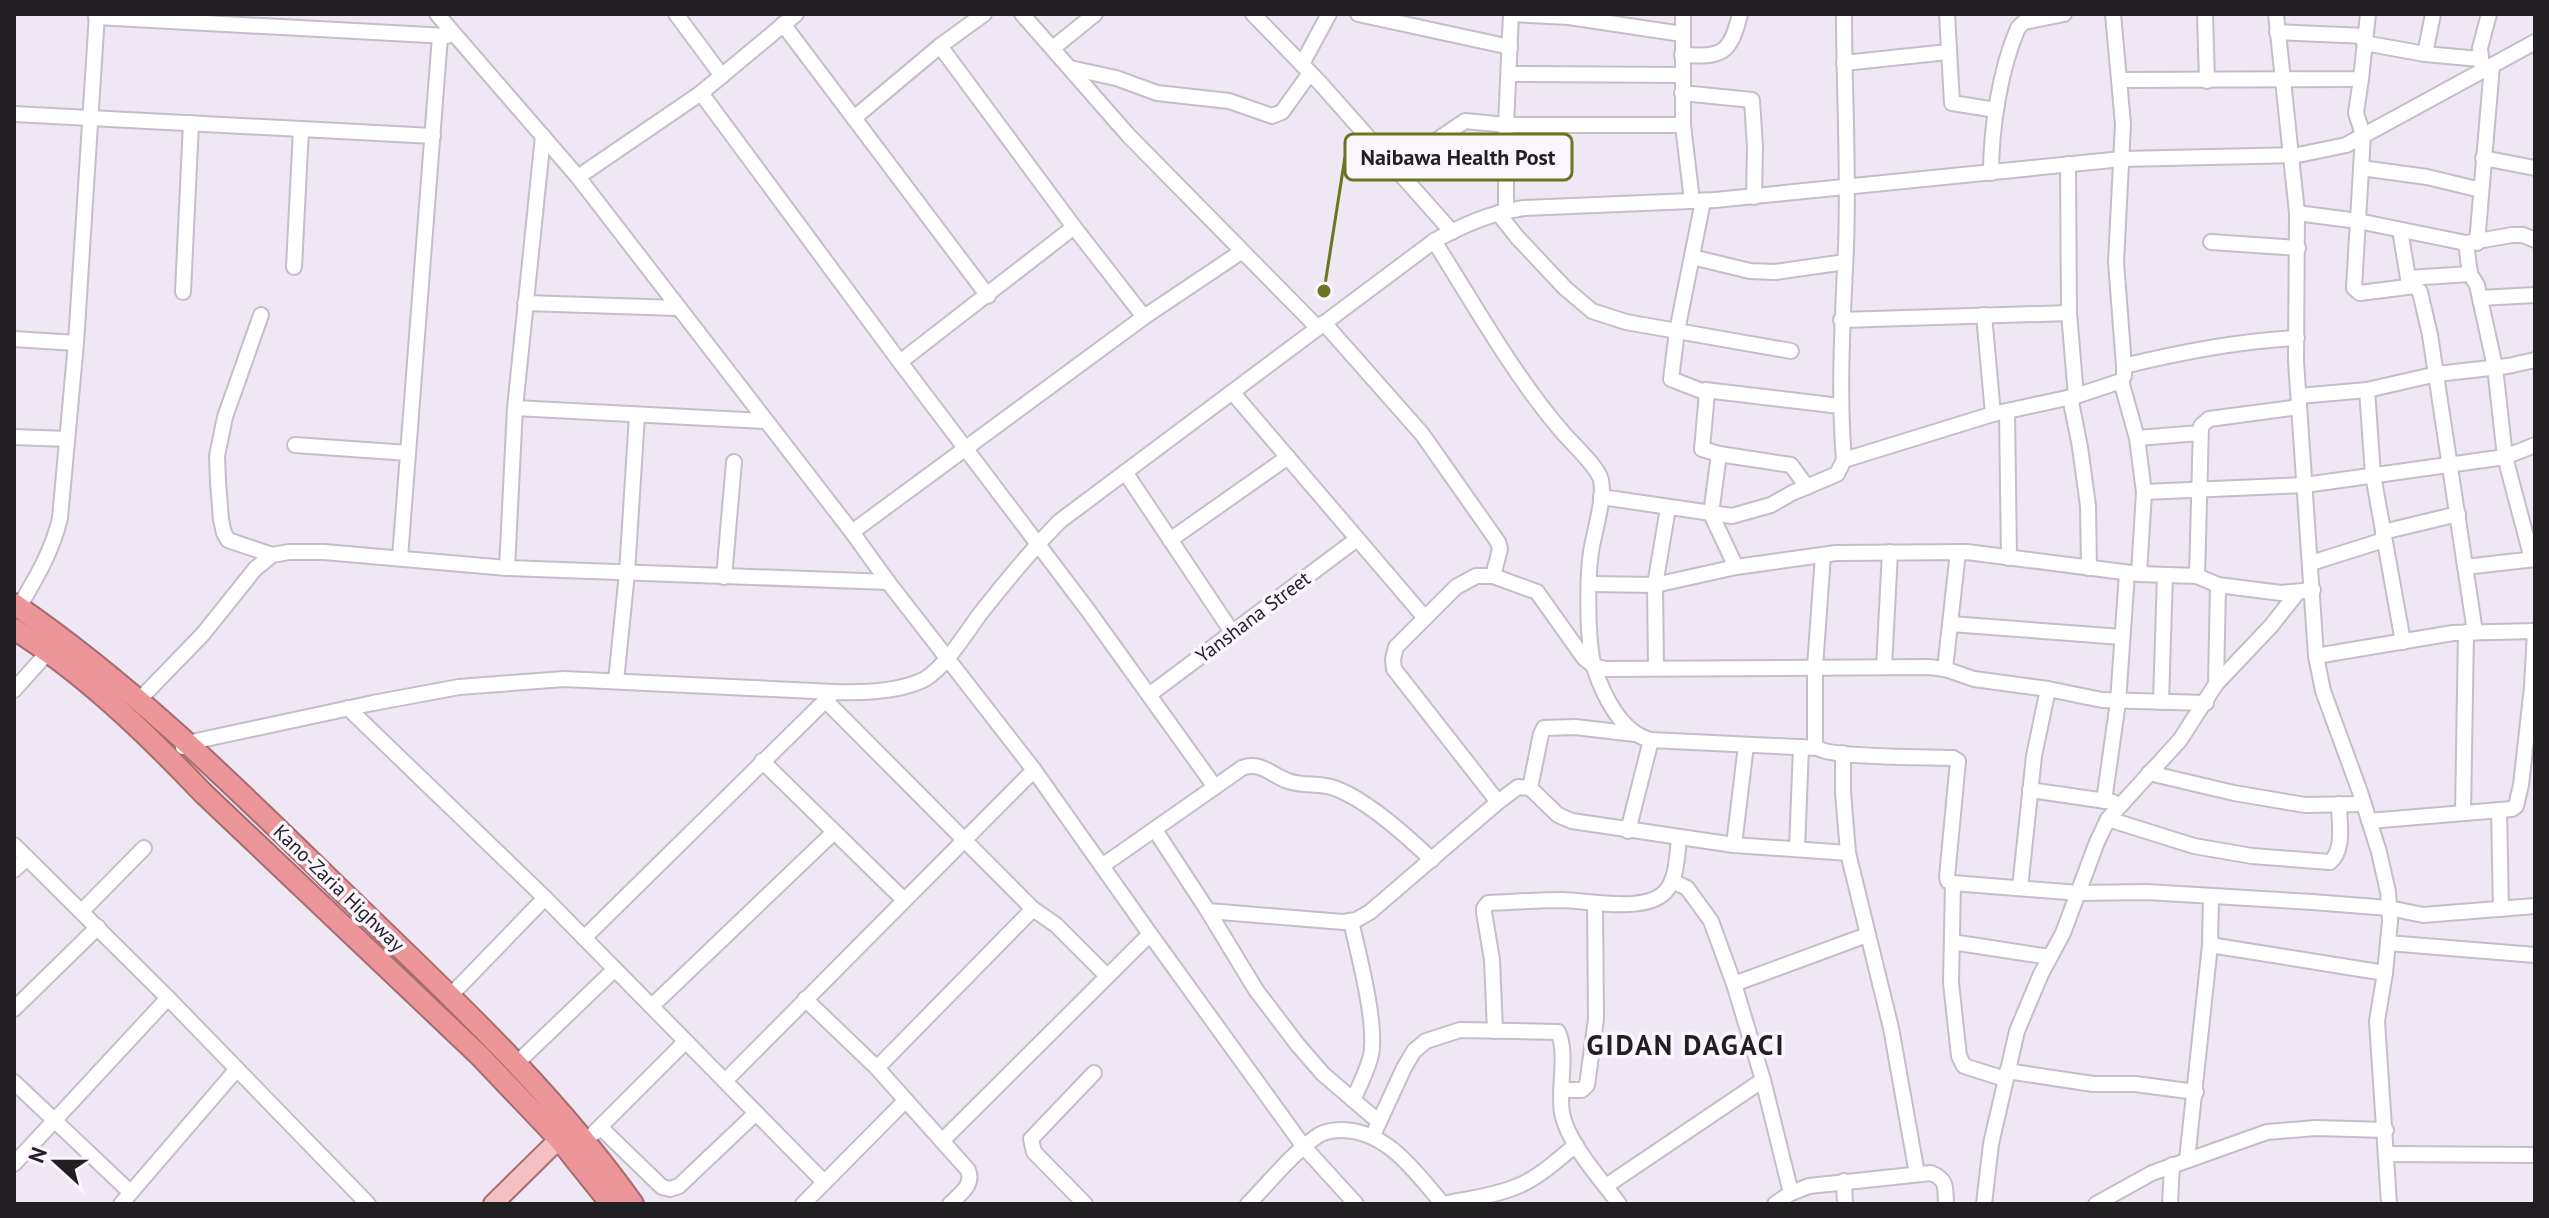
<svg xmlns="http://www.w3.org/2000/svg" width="2549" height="1218" font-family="'PT Sans',sans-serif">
	<rect width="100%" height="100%" fill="#efe7f3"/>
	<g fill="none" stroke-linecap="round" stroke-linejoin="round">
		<g stroke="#c5bdc9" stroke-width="18">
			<g id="minor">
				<path d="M437 14 578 177 852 532 888 582 1034 770 1150 934 1304 1147 1356 1204"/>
				<path d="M676 14 722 76"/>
				<path d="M1022 14 1129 136 1318 328"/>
				<path d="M1253 14 1320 83 1452 232"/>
				<path d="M1358 14 1510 47"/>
				<path d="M1511 14 1569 17 1682 34"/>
				<path d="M1683 14V125L1692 201"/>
				<path d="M1947 14 1952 103 1996 110"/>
				<path d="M2113 14 2123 124 2116 262 2124 366"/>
				<path d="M2205 14 2207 81"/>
				<path d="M2276 14 2297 213 2296 361 2316 656 2323 691 2360 792 2379 852 2388 892 2390 921 2385 973 2377 1021 2389 1204"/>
				<path d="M96 17 447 36"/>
				<path d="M783 24 988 296"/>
				<path d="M2277 32 2365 36"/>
				<path d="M2364 43 2425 54 2480 59"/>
				<path d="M940 46 1074 227 1144 317"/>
				<path d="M1053 48 1095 14"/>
				<path d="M2425 54 2433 14"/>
				<path d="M1682 55C1722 57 1730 55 1740 14"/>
				<path d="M1844 63 1948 52"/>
				<path d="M1302 64 1329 14"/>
				<path d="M2482 67 2480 48 2489 14"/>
				<path d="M1070 68 1116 78 1157 93 1229 101 1272 116 1282 112 1310 73"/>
				<path d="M1510 74 1682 75"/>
				<path d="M2361 79 2356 113 2363 135 2354 288 2360 293 2415 286"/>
				<path d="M2119 80 2361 79 2368 14"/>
				<path d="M701 93 900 362 1087 609 1215 787"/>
				<path d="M1682 93 1752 100 1755 147 1754 197"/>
				<path d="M14 114 433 136"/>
				<path d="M854 118 940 46 984 14"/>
				<path d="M2483 158 2535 168"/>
				<path d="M2068 164 2069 313 2076 396"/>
				<path d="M2361 168 2427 177 2481 190"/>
				<path d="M1991 173C1991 129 2000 69 2018 28L2024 22 2064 14"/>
				<path d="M578 177 701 93 796 14"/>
				<path d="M1404 178 1434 142 1465 121 1506 125H1683"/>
				<path d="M1703 201 1677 331 1671 379 1707 393 1702 449 1719 454 1791 465 1807 487"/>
				<path d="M1506 211V125L1511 14"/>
				<path d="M1498 213 1517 237 1565 288 1592 311 1626 322 1791 351"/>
				<path d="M2297 213 2358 221 2466 243 2512 235H2523L2535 240"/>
				<path d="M2400 230 2408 278 2420 292 2430 335 2475 632"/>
				<path d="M1434 241C1474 304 1511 371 1559 428 1569 441 1597 465 1601 480 1605 499 1594 532 1591 552 1587 579 1587 641 1594 667 1603 695 1621 733 1651 740L1817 748"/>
				<path d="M2211 242 2298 248"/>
				<path d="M2466 243 2470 274 2477 285 2495 367 2505 457 2532 559"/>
				<path d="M2477 243 2492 66"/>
				<path d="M1692 257 1750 271 1775 272 1845 262"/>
				<path d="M294 267 301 129"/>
				<path d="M2408 278 2470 274"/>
				<path d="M183 292 191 123"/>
				<path d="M2480 298 2535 295"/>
				<path d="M525 303 678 308"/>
				<path d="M261 315 225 417 217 456 218 482 221 520 224 533 228 540 272 555"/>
				<path d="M1984 315 1993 414"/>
				<path d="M1841 320 2069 313"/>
				<path d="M1324 323 1422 434 1498 542 1500 549 1493 576"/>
				<path d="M14 339 76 343"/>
				<path d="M900 362 1074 227"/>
				<path d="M2121 381 2137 438 2144 492 2139 574"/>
				<path d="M1705 390 1840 406"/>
				<path d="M2367 390 2373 475 2403 642"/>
				<path d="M1232 392 1425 618"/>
				<path d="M2299 396 2367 390 2437 374 2508 366 2535 360"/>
				<path d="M2070 397 2080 447 2088 506 2089 568"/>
				<path d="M515 408 765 421"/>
				<path d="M2007 411 2009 558"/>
				<path d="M14 437 67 439"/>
				<path d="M2137 438 2200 433"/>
				<path d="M295 445 408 453"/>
				<path d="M1719 454 1711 514 1736 567"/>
				<path d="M1844 460 1993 414 2076 396 2121 381 2124 376V366C2181 352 2237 341 2297 338"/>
				<path d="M1125 472 1232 632"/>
				<path d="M2144 492 2305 485 2505 457 2535 445"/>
				<path d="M1601 497 1732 516 1771 505 1792 493 1837 474 1844 460C1838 388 1843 318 1846 246 1849 169 1844 91 1844 14"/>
				<path d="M852 532 1144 317 1241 252"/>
				<path d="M2383 532 2458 514"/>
				<path d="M1170 540 1288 457"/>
				<path d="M1823 555 1815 667V743C1816 745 1817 747 1818 748 1830 758 1932 757 1953 758L1958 761 1947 877 1948 881 1953 883 1951 983 1959 1056 1964 1066 2005 1079"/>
				<path d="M400 558 440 36"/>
				<path d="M2311 563 2384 540"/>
				<path d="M2465 567 2535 559"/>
				<path d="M507 568 515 408 543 136"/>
				<path d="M2197 576 2201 426 2209 419 2299 407"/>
				<path d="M724 577 734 462"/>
				<path d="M1590 584 1655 585 1736 567 1836 553 1967 552 2139 574 2197 576 2218 585 2281 593 2313 590"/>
				<path d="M19 607C36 578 52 552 60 518L76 343 97 14"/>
				<path d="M1951 624 2122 637"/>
				<path d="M2316 656 2453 633 2535 631"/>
				<path d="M1884 667 1890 552"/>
				<path d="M1656 668 1655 585 1668 508"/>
				<path d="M1945 669 1958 552"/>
				<path d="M616 681 627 573 637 415"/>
				<path d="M2216 684 2218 585"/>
				<path d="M14 690 49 651"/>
				<path d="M1149 695 1357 539"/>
				<path d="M139 700 203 634 255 569 272 555 289 552H324L507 568 888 582"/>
				<path d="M826 701 1033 909 1056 925 1106 975"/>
				<path d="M2161 702 2165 575"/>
				<path d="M348 708 545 898 824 1182"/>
				<path d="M183 747 187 743 373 703 459 687 564 679 834 692C862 693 900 692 925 679 945 667 966 633 980 614 1006 581 1031 550 1060 521L1434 241C1463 225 1490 213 1524 208L1715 200 2122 159 2298 155 2346 145 2535 42"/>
				<path d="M1843 753V792L1848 853 1891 1028 1917 1174"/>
				<path d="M762 761 904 900"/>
				<path d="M2149 773 2234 793 2305 805 2364 804"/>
				<path d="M1530 788 1541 734 1544 728 1575 727 1635 734"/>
				<path d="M2030 790 2113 802"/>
				<path d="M2104 801 2118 702 2127 573"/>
				<path d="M1498 802 1394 669 1393 659 1396 647 1456 587 1476 576H1493L1537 592 1584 658 1594 666 1605 669 1929 667 1945 669 1974 679 2048 689 2102 700 2206 703"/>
				<path d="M2499 810 2501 909"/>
				<path d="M2463 813 2466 632"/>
				<path d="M2108 819 2194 846 2252 856 2330 862C2345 850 2339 822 2339 804"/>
				<path d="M2369 821 2512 809 2516 806 2521 785 2532 687 2535 631"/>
				<path d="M1155 830 1208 911 1256 990 1297 1044 1323 1074 1379 1122"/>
				<path d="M1628 831 1651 740"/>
				<path d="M14 845 168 998 368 1204"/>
				<path d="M1734 845 1746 745"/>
				<path d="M1797 849 1801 747"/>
				<path d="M1102 866 1242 768C1261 761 1271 775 1288 781 1304 787 1321 782 1337 789 1368 801 1408 837 1432 860"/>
				<path d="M14 870 27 858"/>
				<path d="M1672 881 1687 888 1711 921 1734 984 1763 1080 1791 1193"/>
				<path d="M1953 883 2079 893 2147 892 2312 902 2389 908 2423 915 2535 906"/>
				<path d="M2020 888 2034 756 2048 689"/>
				<path d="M82 911 144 848"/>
				<path d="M1208 911 1343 922 1356 920 1370 912 1498 802 1518 787 1530 788 1558 815 1572 821 1734 845 1848 853"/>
				<path d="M1351 921C1358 953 1379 1029 1370 1059 1366 1073 1359 1087 1353 1100"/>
				<path d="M584 938 832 694"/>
				<path d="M1952 942 2050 957"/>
				<path d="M2388 943 2535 955"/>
				<path d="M2210 945 2385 973"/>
				<path d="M1734 984 1867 935"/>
				<path d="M450 996 545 898"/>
				<path d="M805 999 877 1068 968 1170C974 1185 961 1193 950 1204"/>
				<path d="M652 1006 833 833"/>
				<path d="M14 1009 98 927"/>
				<path d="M1495 1031 1492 960 1484 912V908L1488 903C1513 902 1538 900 1563 900 1590 901 1645 913 1665 892 1677 880 1677 855 1679 839"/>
				<path d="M517 1063 615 969"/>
				<path d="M877 1068 1033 909"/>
				<path d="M2007 1071 2093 1084H2135L2196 1092"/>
				<path d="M725 1081 1034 770"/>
				<path d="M14 1082 130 1192"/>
				<path d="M1561 1090H1582L1587 1085 1596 1019 1595 903"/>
				<path d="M600 1127 662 1187 670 1189 679 1186 756 1113"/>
				<path d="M594 1133 685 1042"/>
				<path d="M1373 1135 1404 1068 1414 1051 1426 1041 1460 1030 1558 1032C1568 1053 1558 1089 1562 1113 1568 1144 1601 1179 1619 1204"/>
				<path d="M942 1141 1150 934"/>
				<path d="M2387 1154 2535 1155"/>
				<path d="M2187 1160 2210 945 2211 897"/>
				<path d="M14 1164 168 998"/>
				<path d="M1844 1181 1845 1204"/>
				<path d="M1606 1186 1763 1080"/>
				<path d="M121 1204 237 1069"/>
				<path d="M803 1204 905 1101"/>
				<path d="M1085 1204 1034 1152 1031 1139 1094 1073"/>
				<path d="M1248 1204C1270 1182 1292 1153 1319 1135 1326 1131 1334 1130 1342 1130 1388 1131 1415 1172 1443 1204 1467 1199 1495 1196 1518 1186 1540 1177 1558 1159 1576 1145"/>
				<path d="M1775 1204 1791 1193 1809 1186 1931 1173C1948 1180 1945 1188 1946 1204"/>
				<path d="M1984 1204 1991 1144 2017 1031 2041 974 2063 933 2097 842 2108 819 2180 740 2216 684 2271 626 2298 592"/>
				<path d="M2096 1204 2152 1173 2267 1132 2316 1128 2386 1130"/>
				<path d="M2170 1204 2172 1165"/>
			</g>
		</g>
		<g stroke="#a56c70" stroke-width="22">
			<path id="major" d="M493 1204 559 1139"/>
		</g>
		<g stroke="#a56c70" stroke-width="24">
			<g id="highway">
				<path d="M14 604C137 688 243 795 350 899 449 995 552 1090 633 1204"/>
				<path d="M14 629C84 673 146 733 203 793L479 1055 559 1139 611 1204"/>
			</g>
		</g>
		<use href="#minor" stroke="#fff" stroke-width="14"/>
		<use href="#major" stroke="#f4c0c2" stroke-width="18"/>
		<use href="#highway" stroke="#ec969a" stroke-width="20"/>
	</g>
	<g text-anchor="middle" stroke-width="7" stroke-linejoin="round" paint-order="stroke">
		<g font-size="20" fill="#221f23" stroke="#fbf5fe">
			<text transform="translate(1253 617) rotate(-37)" y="7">Yanshana Street</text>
			<text transform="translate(339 888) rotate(44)" y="7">Kano-Zaria Highway</text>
		</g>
		<g font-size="28" font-weight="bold" letter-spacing="2" fill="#221f23" stroke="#fbf5fe">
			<text x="1686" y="1055">GIDAN DAGACI</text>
		</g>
	</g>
	<path fill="none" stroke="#687521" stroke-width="3" d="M1324 291L1345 157"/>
	<circle fill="#687521" stroke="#fbf5fe" stroke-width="3" cx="1324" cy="291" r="8"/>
	<rect fill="#fbf5fe" stroke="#687521" stroke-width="3" x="1345" y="134" width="227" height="46" rx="8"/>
	<g font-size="22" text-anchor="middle" font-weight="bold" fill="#221f23">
		<text x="1458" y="165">Naibawa Health Post</text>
	</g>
	<rect width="2549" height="1218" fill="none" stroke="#221f23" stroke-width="32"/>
	<g transform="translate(56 1162) rotate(291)" stroke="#fbf5fe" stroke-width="6" paint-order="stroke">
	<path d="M0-6L14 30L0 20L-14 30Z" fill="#221f23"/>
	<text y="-12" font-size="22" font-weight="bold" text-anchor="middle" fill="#221f23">N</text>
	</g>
</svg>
